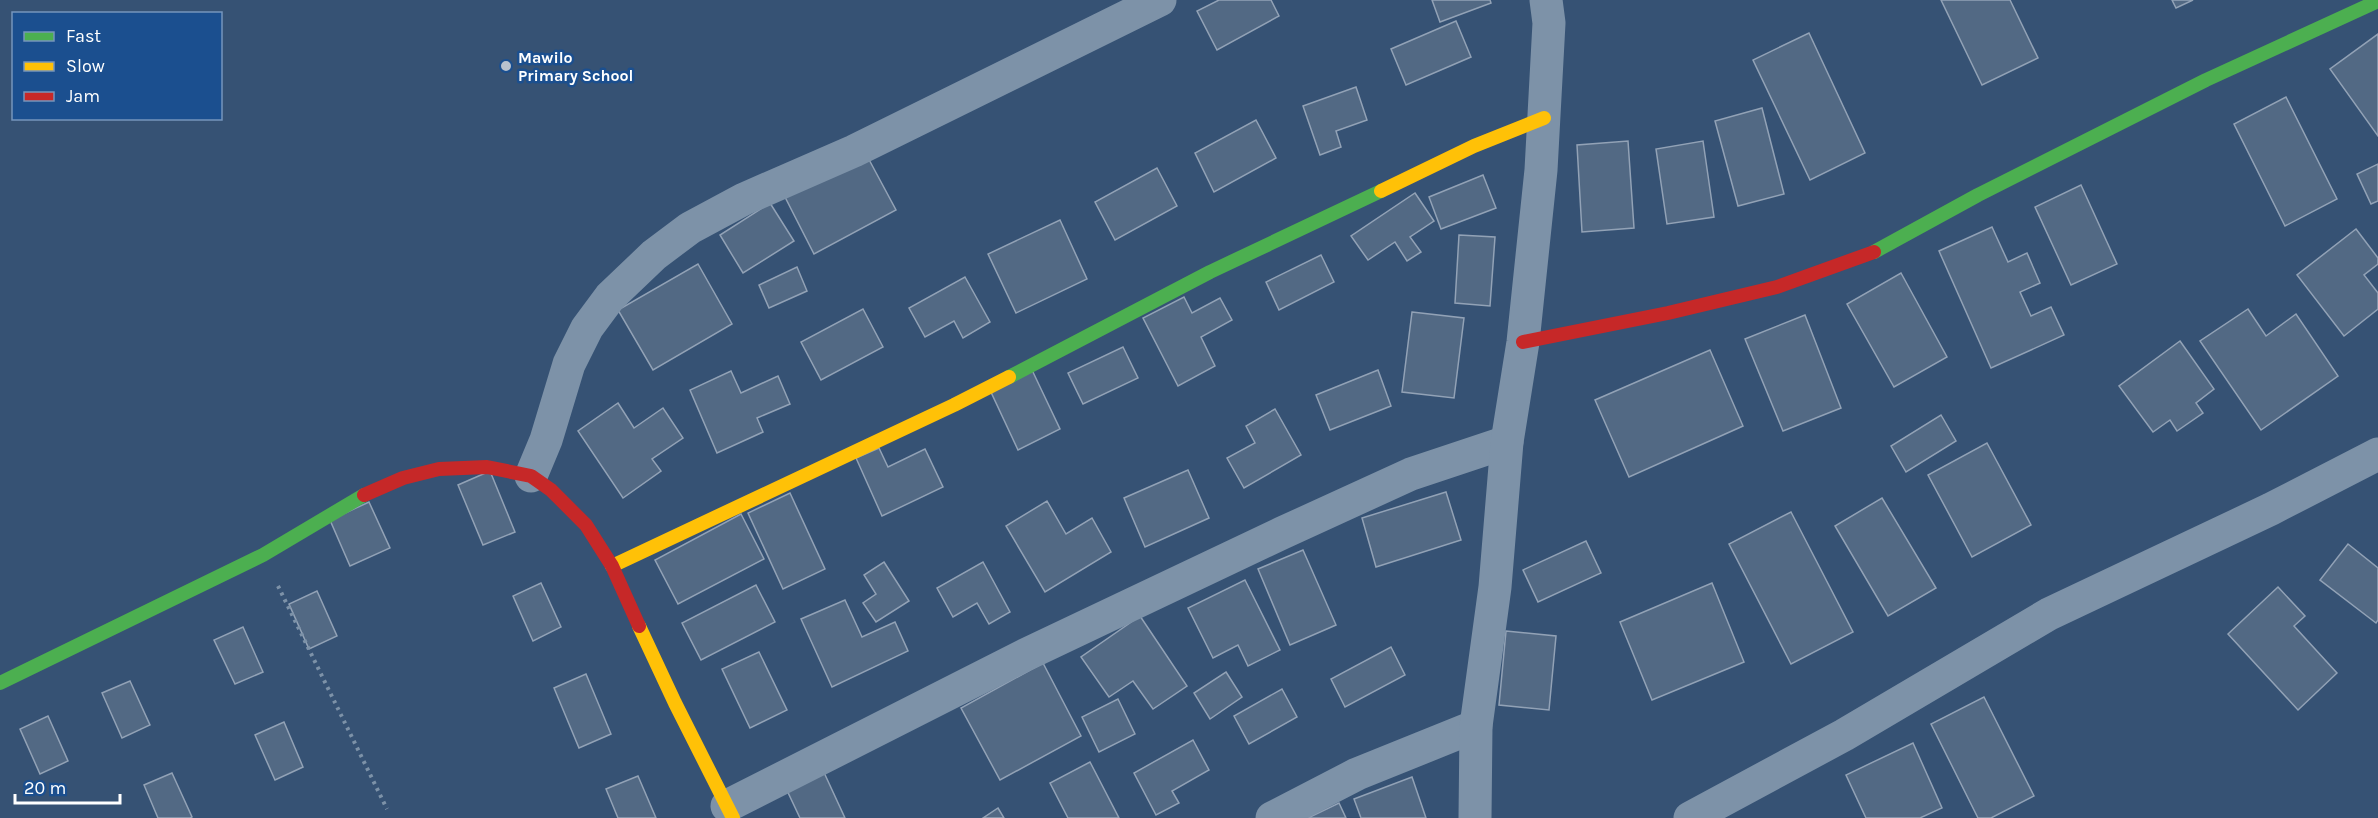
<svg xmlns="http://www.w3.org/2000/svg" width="2378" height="818" font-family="Karla,sans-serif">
	<rect width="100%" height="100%" fill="#365274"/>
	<g fill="#526984" stroke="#92a2b6" stroke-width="1.5">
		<path d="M1219 0H1271L1279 16 1217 50 1197 11Z"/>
		<path d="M1432 0H1490L1491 3 1440 22Z"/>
		<path d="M1941 0H2010L2038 58 1982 85Z"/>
		<path d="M2172 0H2193L2176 8Z"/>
		<path d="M1456 21 1471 57 1406 85 1391 49Z"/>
		<path d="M1809 33 1865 153 1810 180 1753 60Z"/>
		<path d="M2378 34V136L2330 69Z"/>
		<path d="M1356 87 1367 120 1336 131 1341 147 1320 155 1303 106Z"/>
		<path d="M2286 97 2337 199 2285 226 2234 124Z"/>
		<path d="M1762 108 1784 194 1738 206 1715 121Z"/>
		<path d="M1256 120 1276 158 1214 192 1195 153Z"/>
		<path d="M1628 141 1634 228 1582 232 1577 145Z"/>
		<path d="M1703 141 1714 217 1667 224 1656 149Z"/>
		<path d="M866 154 896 210 814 254 785 197Z"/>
		<path d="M2378 164V201L2371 204 2357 174Z"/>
		<path d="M1157 168 1177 206 1115 240 1095 202Z"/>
		<path d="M1483 175 1496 208 1441 229 1429 197Z"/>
		<path d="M2081 185 2117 264 2071 285 2035 207Z"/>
		<path d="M1415 193 1434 221 1410 237 1421 252 1407 261 1395 242 1368 260 1351 236Z"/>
		<path d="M770 203 794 241 743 273 720 235Z"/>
		<path d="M1060 220 1087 279 1016 313 988 254Z"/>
		<path d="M1992 227 2008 262 2027 253 2040 283 2020 292 2031 316 2051 307 2064 335 1991 368 1939 251Z"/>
		<path d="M2356 229 2378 258V264L2364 275 2378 293V309L2344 336 2297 275Z"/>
		<path d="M1459 235 1495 237 1490 306 1455 303Z"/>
		<path d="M1321 255 1334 282 1279 310 1266 282Z"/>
		<path d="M698 264 732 324 653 370 618 310Z"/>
		<path d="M797 267 807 291 769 308 759 285Z"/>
		<path d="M1901 273 1947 357 1894 387 1847 304Z"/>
		<path d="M965 277 990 322 963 338 954 321 925 337 909 308Z"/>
		<path d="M1184 297 1192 313 1220 298 1232 320 1201 337 1215 366 1178 386 1143 318Z"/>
		<path d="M863 309 883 347 821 380 801 342Z"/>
		<path d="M2248 309 2266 336 2296 314 2338 376 2261 430 2200 341Z"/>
		<path d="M1412 312 1464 318 1454 398 1402 392Z"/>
		<path d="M1805 315 1841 408 1783 431 1745 339Z"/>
		<path d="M2180 341 2214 389 2196 403 2203 413 2177 431 2170 420 2153 432 2119 386Z"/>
		<path d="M1123 347 1138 378 1083 404 1068 373Z"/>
		<path d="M1710 350 1743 426 1629 477 1595 400Z"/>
		<path d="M1032 370 1060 429 1018 450 990 390Z"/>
		<path d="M1378 370 1391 406 1330 430 1316 395Z"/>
		<path d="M731 371 741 393 778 376 790 404 757 418 763 432 717 453 690 390Z"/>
		<path d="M618 403 634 428 663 408 683 438 652 459 661 471 623 498 578 431Z"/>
		<path d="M1275 409 1301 455 1244 488 1227 458 1255 443 1246 426Z"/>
		<path d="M1941 415 1956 441 1906 472 1891 446Z"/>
		<path d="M1987 443 2031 525 1972 557 1928 475Z"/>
		<path d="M879 448 888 467 925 449 943 487 882 516 856 458Z"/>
		<path d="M1188 470 1209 518 1145 547 1124 498Z"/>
		<path d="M490 471 515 532 483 545 458 485Z"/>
		<path d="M1446 492 1461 540 1376 567 1362 518Z"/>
		<path d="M790 493 825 569 783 589 748 513Z"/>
		<path d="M1882 498 1936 588 1888 616 1835 526Z"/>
		<path d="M1047 501 1066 534 1092 518 1111 552 1045 592 1006 526Z"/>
		<path d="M369 502 390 548 350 566 330 520Z"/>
		<path d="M1791 512 1853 632 1791 664 1729 544Z"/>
		<path d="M741 514 764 559 678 604 655 560Z"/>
		<path d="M1586 541 1601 573 1538 602 1523 570Z"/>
		<path d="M2348 544 2378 568V620L2376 623 2320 580Z"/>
		<path d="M1303 550 1336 625 1290 645 1258 569Z"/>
		<path d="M884 562 909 601 876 622 863 603 876 594 864 575Z"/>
		<path d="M983 562 1010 612 989 624 977 603 953 617 937 588Z"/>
		<path d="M1245 580 1280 650 1248 666 1238 645 1213 658 1188 608Z"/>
		<path d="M541 583 561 627 533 641 513 596Z"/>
		<path d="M1712 583 1744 662 1652 700 1620 622Z"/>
		<path d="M756 585 775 622 701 660 682 623Z"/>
		<path d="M2278 587 2305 616 2294 626 2337 673 2298 710 2228 634Z"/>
		<path d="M317 591 337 636 309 649 289 604Z"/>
		<path d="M845 600 862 637 895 622 908 651 832 687 801 619Z"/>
		<path d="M1140 616 1187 686 1153 709 1133 681 1109 697 1081 657Z"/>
		<path d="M243 627 263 672 235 684 214 640Z"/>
		<path d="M1506 631 1556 636 1549 710 1499 705Z"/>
		<path d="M1391 647 1405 675 1345 707 1331 679Z"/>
		<path d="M759 652 787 710 750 728 722 669Z"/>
		<path d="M1043 663 1081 736 1000 780 961 708Z"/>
		<path d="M1226 672 1242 697 1210 719 1194 693Z"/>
		<path d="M586 674 611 734 579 748 554 688Z"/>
		<path d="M130 681 150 725 122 738 102 693Z"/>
		<path d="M1282 689 1297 717 1249 744 1234 716Z"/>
		<path d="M1984 697 2034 796 1991 818H1978L1931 724Z"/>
		<path d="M1118 699 1135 734 1099 752 1082 717Z"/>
		<path d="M48 716 68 761 40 774 20 729Z"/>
		<path d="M284 722 303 767 275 780 255 735Z"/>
		<path d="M1193 740 1209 770 1172 791 1179 803 1156 815 1134 773Z"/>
		<path d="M1913 743 1942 808 1920 818H1866L1846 775Z"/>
		<path d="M1090 762 1119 818H1068L1050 783Z"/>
		<path d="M821 766 845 818H800L784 784Z"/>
		<path d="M172 773 192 817 190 818H158L144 785Z"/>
		<path d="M638 776 656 818H618L606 789Z"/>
		<path d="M1412 777 1426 818H1361L1354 799Z"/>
		<path d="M1339 803 1346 818H1308Z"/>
		<path d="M998 808 1004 818H983Z"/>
	</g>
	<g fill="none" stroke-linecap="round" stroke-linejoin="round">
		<path stroke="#7d92a8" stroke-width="4" stroke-dasharray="3 4.5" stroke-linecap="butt" d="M278 586 387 809"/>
		<g stroke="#7d92a8" stroke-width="33">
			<path d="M531 476 546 440 569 364 587 328 610 297 654 255 690 228 744 199 854 151 1160 0"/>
			<path d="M727 806 1025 655 1282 533 1411 474 1507 442"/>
			<path d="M1272 818 1357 774 1476 726"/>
			<path d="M1475 818 1476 726 1495 587 1507 442 1523 342 1541 170 1549 23 1546 0"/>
			<path d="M1690 818 1844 735 2049 614 2271 509 2378 454"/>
		</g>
		<g stroke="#4caf50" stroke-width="14">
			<path d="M1874 252 1978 195 2206 80 2378 1"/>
			<path d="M1009 377 1210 272 1381 191"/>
			<path d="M0 683 263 555 364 495"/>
		</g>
		<g stroke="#ffc107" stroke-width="14">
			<path d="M1381 191 1474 146 1544 118"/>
			<path d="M612 566 954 405 1009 377"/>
			<path d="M639 626 675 703 733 818"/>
		</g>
		<g stroke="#c62828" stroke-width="14">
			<path d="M1523 342 1668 313 1777 287 1874 252"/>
			<path d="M364 495 403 478 439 469 487 467 531 476 551 490 586 525 612 566 639 626"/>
		</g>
	</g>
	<circle fill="#b9c2ce" stroke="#1b4f8f" stroke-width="2" cx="506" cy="66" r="6"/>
	<g text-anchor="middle" stroke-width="5" stroke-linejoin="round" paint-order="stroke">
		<g font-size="16" font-weight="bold" fill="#fff" stroke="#1b4f8f" text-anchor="start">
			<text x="518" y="63">Mawilo<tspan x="518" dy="18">Primary School</tspan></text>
		</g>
	</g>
	<rect x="12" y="12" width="210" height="108" fill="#1b4f8f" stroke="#7695bc" stroke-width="1.5"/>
	<rect x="24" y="32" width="30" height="9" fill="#4caf50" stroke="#7695bc" stroke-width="1.5"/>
	<text x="66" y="42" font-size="18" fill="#ffffff">Fast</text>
	<rect x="24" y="62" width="30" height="9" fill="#ffc107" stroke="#7695bc" stroke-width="1.5"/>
	<text x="66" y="72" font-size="18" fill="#ffffff">Slow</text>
	<rect x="24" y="92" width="30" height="9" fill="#c62828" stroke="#7695bc" stroke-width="1.5"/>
	<text x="66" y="102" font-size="18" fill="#ffffff">Jam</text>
	<path d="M15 794v9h105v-9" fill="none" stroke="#ffffff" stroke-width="3"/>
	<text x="24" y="794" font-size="18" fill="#ffffff" stroke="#1b4f8f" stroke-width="4.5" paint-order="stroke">20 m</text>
</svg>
